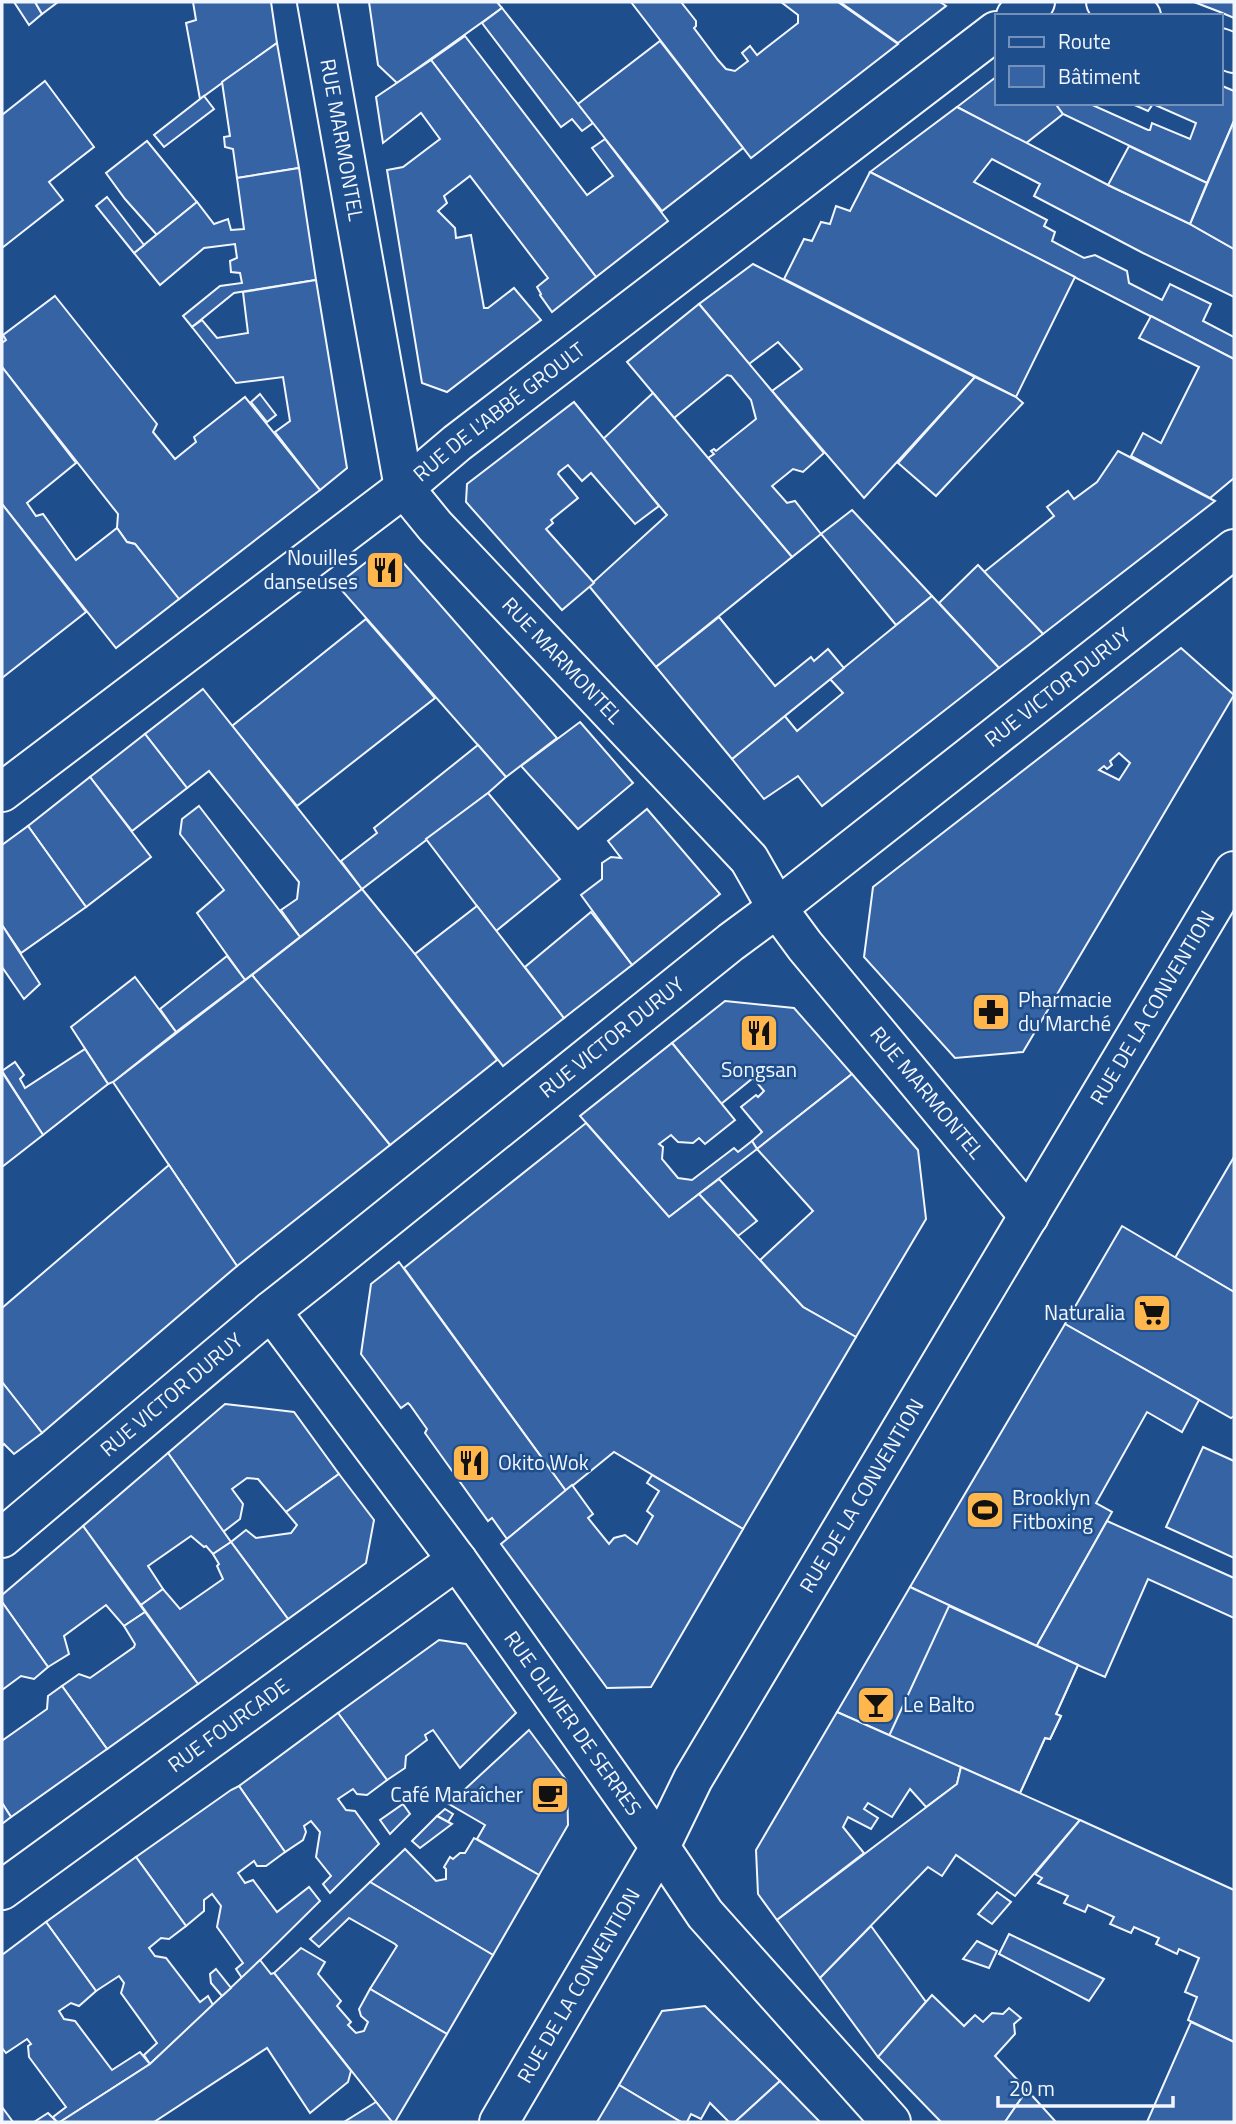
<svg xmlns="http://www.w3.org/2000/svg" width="1236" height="2124" font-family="'Titillium Web',sans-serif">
	<rect width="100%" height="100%" fill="#1f4e8c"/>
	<g fill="#3563a3" stroke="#f2f6ff" stroke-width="2" fill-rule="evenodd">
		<path d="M14 2H35L42 14 29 25Z"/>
		<path d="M35 2H58L42 14Z"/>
		<path d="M193 2H271L277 43 200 99 186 23 196 20Z"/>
		<path d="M369 2H497L502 8 397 83 378 65Z"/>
		<path d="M631 2H681L696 21V26L694 28 718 60 726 69 735 71 748 61 742 53 750 46 757 55 798 23V15L781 2H838L898 44 751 158Z"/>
		<path d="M840 2H940L946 6 898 43Z"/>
		<path d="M1194 2H1234V18L1220 12Z"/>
		<path d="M502 8 578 104 593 123 582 131 572 119 561 127 482 23Z"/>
		<path d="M465 36 587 195 613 176 592 148 605 139 668 221 596 277 431 60Z"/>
		<path d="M660 41 743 148 662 211 578 104Z"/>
		<path d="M277 43 299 168 237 178 233 149 225 147 224 137 230 136 222 82Z"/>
		<path d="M431 60 596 277 552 312 540 295 541 294 537 287 548 278 470 176 444 196 447 203 438 211 455 228 456 238 471 235 484 308H488L514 288 541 320 447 392 422 383 387 170 403 167 440 139 421 113 383 143 376 97Z"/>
		<path d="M996 77V103H1055L1063 114 1025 144 957 107Z"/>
		<path d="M45 81 94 147 49 182 63 200 2 248V115Z"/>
		<path d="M1220 85 1234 91V121L1207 183 1063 114 1055 103H1088L1148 130H1150L1152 123 1190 139 1196 123 1153 104 1148 111 1130 103H1220Z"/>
		<path d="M204 96 214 109 164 147 154 135Z"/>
		<path d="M957 107 1108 185 1190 224 1234 249V297L1143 253 1034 196 1040 184 992 159 974 182 1047 220 1044 226 1055 232 1052 241 1084 258 1095 255 1127 271 1129 283 1162 300 1170 284 1211 304 1203 321 1234 337V359L870 172Z"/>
		<path d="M1234 121V249L1190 224Z"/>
		<path d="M147 141 197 202 157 235 125 199 106 173Z"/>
		<path d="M1129 146 1207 183 1190 224 1108 185Z"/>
		<path d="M299 168 316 280 234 293 192 327 183 316 220 286 242 283 240 273 231 272 230 261 237 258 235 244 204 248 160 285 134 253 197 202 214 224 228 219 231 230 244 229 237 178Z"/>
		<path d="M870 172 1075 277 1016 397 784 279 804 239 812 241 821 222 830 224 836 206 850 211Z"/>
		<path d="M107 197 144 245 134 253 96 206Z"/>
		<path d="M753 264 975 377 864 498 772 391 802 369 797 363 778 342 749 364 699 304Z"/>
		<path d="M316 280 347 468 320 490 275 432 290 421 283 377 236 383 192 327 202 320 217 338 248 333 243 292Z"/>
		<path d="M55 296 157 424 153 432 175 459 196 442 194 437 245 397 320 490 179 599 135 544 127 542 117 528 118 514 2 367V343L6 340 3 335Z"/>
		<path d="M699 304 824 453 803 472 793 469 772 486 787 503 795 501 821 534 792 557 708 458 714 454 711 451 714 449 716 451 756 419 751 400 731 376 727 375 674 418 627 362Z"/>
		<path d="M1151 316 1234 359V478L1210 498 1131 456 1143 433 1161 443 1199 367 1139 338Z"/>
		<path d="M2 367 76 463 27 503 36 516 43 514 76 560 117 528 127 542 135 544 179 599 116 648 2 504Z"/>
		<path d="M975 377 1016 397 1023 403 936 496 898 463Z"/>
		<path d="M653 393 792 557 656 667 589 586 667 515 603 439Z"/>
		<path d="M260 394 276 415 267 422 251 402Z"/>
		<path d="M574 402 659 506 635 524 591 473 582 481 568 465 559 472 558 474 578 498 551 520 553 523 546 529 594 583 562 610 466 502 467 484Z"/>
		<path d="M1118 451 1215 501 1043 634 984 572 1054 516 1047 507 1068 491 1074 499 1097 482Z"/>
		<path d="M2 504 86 612 2 678Z"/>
		<path d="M852 510 932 596 896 625 821 534Z"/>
		<path d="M374 556 400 559 557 738 506 777 337 585Z"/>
		<path d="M978 565 1043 634 999 668 939 603Z"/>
		<path d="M932 596 999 668 822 806 798 776 764 799 732 759 784 715 797 731 843 693 830 679Z"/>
		<path d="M719 617 775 686 811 657 814 661 828 649 844 668 732 759 656 667Z"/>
		<path d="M366 619 435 698 297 806 232 726Z"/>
		<path d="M1181 648 1234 695 1023 1052 955 1058 864 957 873 887ZM1119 753 1130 763 1119 780 1099 770 1104 766 1107 769 1112 765 1110 761Z"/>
		<path d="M203 689 362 889 300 937 281 910 297 899 299 882 209 771 187 788 145 734Z"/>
		<path d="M580 722 633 783 578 829 521 766Z"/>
		<path d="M145 734 187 788 132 831 90 777Z"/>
		<path d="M478 745 506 777 488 793 362 889 341 861 377 833 374 828Z"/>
		<path d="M90 777 151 857 86 907 28 826Z"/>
		<path d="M488 793 560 879 496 931 426 839Z"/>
		<path d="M199 806 300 937 245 980 197 913 224 890 180 834 182 819Z"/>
		<path d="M647 809 720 894 632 965 581 895 602 879V863L611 857 621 858 608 841Z"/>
		<path d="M28 826 86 907 21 953 2 925V845Z"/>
		<path d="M362 889 415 954 497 1060 390 1145 252 975Z"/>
		<path d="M477 906 564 1018 503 1066 415 954Z"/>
		<path d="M591 912 632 965 564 1018 525 967Z"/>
		<path d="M2 925 40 984 24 999 2 967Z"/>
		<path d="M227 956 245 980 176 1032 160 1009Z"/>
		<path d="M252 975 390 1145 237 1266 113 1082Z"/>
		<path d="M135 977 176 1032 113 1082 108 1084 71 1027Z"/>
		<path d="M725 1001 794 1008 852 1074 757 1149 752 1141 762 1132 741 1107 756 1095 758 1097 764 1091 753 1078 721 1104 672 1043Z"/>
		<path d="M672 1043 735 1120 705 1144 699 1138 693 1143 678 1142 671 1135 659 1144 663 1147 662 1159 678 1178 692 1180 734 1148 738 1152 752 1141 757 1149 669 1217 580 1116Z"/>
		<path d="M85 1049 108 1084 43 1135 2 1071 15 1062 24 1075 20 1079 25 1088Z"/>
		<path d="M2 1072 43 1135 2 1167Z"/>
		<path d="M852 1074 918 1150 926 1219 856 1337 803 1307 760 1260 813 1211 757 1149Z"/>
		<path d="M586 1123 669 1217 699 1194 803 1307 856 1337 743 1529 614 1452 566 1491 404 1268Z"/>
		<path d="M1234 1157V1292L1175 1258Z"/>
		<path d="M169 1165 237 1266 42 1433 2 1382V1308Z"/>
		<path d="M719 1179 757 1221 738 1236 699 1194Z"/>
		<path d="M1122 1226 1234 1292V1416L1231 1418 1065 1324Z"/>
		<path d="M399 1262 566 1491 507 1539 492 1518 488 1521 425 1433 427 1429 410 1405 408 1403 401 1408 361 1354 371 1284Z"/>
		<path d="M1065 1324 1199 1400 1182 1432 1147 1412 1096 1503 1112 1512 1036 1647 910 1587Z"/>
		<path d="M2 1382 42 1433 14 1454 4 1444 2 1446Z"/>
		<path d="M225 1404 294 1412 339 1474 286 1512 258 1479 247 1478 232 1489 243 1504 240 1519 223 1532 168 1453Z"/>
		<path d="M1203 1447 1234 1461V1558L1166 1527Z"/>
		<path d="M168 1453 231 1542 213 1554 206 1546 204 1547 191 1536 148 1566 163 1589 141 1605 83 1526Z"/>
		<path d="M339 1474 374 1520 366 1563 288 1619 231 1542 246 1530 256 1538 291 1533 297 1525 286 1512Z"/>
		<path d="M652 1475 743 1529 651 1687 607 1688 501 1544 572 1485 593 1514 588 1518 609 1544 614 1538 625 1535 637 1544 653 1516 647 1511 659 1491 647 1483Z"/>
		<path d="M1107 1521 1234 1578V1618L1148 1579 1105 1677 1036 1647Z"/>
		<path d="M83 1526 145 1612 124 1626 106 1605 64 1636 69 1654 48 1667 2 1602V1595Z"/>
		<path d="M231 1542 288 1619 198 1684 141 1605 163 1589 180 1609 223 1579 217 1566 219 1564 213 1554Z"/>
		<path d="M910 1587 1078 1665 1056 1714 1061 1716 1050 1739 1045 1738 1020 1793 837 1712Z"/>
		<path d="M2 1602 48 1667 34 1679 21 1676 2 1690Z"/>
		<path d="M949 1606 1078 1665 1056 1714 1061 1716 1050 1739 1045 1738 1020 1793 889 1736Z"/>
		<path d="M145 1612 198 1684 107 1749 62 1686 79 1674 90 1678 134 1647 135 1644 124 1626Z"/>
		<path d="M439 1640 466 1644 516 1713 460 1768 433 1730 425 1735 427 1740 406 1756 405 1768 387 1780 338 1713Z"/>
		<path d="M62 1686 107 1749 11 1817 2 1803V1738L3 1740 47 1709 48 1696Z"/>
		<path d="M837 1712 961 1767 957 1784 926 1807 910 1789 892 1817 868 1803 864 1809 878 1818 871 1829 848 1817 843 1827 864 1853 777 1920 758 1894 756 1850Z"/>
		<path d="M338 1713 387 1780 367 1795 357 1794 353 1789 338 1799 346 1810 355 1811 379 1844 330 1893 323 1884 331 1876 316 1857 320 1832 311 1821 304 1826 306 1832 303 1840 285 1852 239 1786Z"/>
		<path d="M529 1730 567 1781 568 1825 539 1875 477 1839 485 1825 449 1804Z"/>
		<path d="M961 1767 1080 1820 1015 1896 956 1855 942 1876 928 1867 820 1978 777 1920 957 1784Z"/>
		<path d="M239 1786 285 1852 266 1866H257L254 1861 238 1873 245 1883 253 1880 277 1912 309 1887 320 1901 242 1978 236 1969 243 1963 217 1927 221 1906 212 1894 204 1900V1911L186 1926 136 1857 231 1790Z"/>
		<path d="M2 1803 11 1817 2 1824Z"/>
		<path d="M403 1804 410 1814 390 1834 380 1820Z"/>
		<path d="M445 1809 453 1814 448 1822 437 1816Z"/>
		<path d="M437 1816 452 1824 420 1848 412 1841Z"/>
		<path d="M1080 1820 1234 1890V2042L1188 2020 1197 1997 1185 1992 1199 1958 1179 1949 1177 1954 1156 1944 1159 1938 1134 1927 1131 1933 1110 1924 1114 1917 1088 1905 1085 1912 1064 1903 1068 1896 1038 1883 1042 1878 1035 1874Z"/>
		<path d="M474 1838 539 1875 493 1955 370 1882 405 1849 436 1881 446 1879V1869L444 1867 450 1857 453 1859 460 1853H465Z"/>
		<path d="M136 1857 186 1926 169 1939 161 1938 149 1948 155 1956 166 1958 200 2002 208 1996 213 2005 150 2064 144 2055 157 2043 121 1993 124 1983 119 1976 96 1991 46 1922Z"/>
		<path d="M370 1882 493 1955 447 2034 370 1989 397 1946 395 1944 349 1918 319 1947 310 1939Z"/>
		<path d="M997 1892 1011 1902 992 1924 978 1914Z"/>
		<path d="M46 1922 96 1991 79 2006 71 2003 59 2011 64 2019 75 2021 112 2070 140 2052 150 2064 60 2122H57L53 2117 66 2107 29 2057 28 2046 31 2044 27 2039 6 2053 2 2048V1955Z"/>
		<path d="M871 1926 926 2002 878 2057 820 1978Z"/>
		<path d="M1009 1934 1104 1979 1089 2001 999 1954Z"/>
		<path d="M977 1941 997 1951 989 1968 963 1959Z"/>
		<path d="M301 1948 325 1962 318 1974 341 2001 337 2006 351 2022 348 2025 356 2033 364 2031 368 2022 361 2016 359 2009 370 1989 447 2034 395 2122H392L274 1973Z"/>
		<path d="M260 1960 271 1974 274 1973 351 2071 348 2082 310 2113 267 2048 154 2122H60L150 2064Z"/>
		<path d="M216 1969 231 1988 222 1996 211 1983 210 1974Z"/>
		<path d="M932 1995 964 2026 975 2015 983 2022 992 2013 1003 2014 1009 2008 1021 2018 1014 2024 1015 2034 995 2056 1027 2090 1005 2122H941L878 2057Z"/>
		<path d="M705 2006 780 2081 735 2122H729L710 2103 701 2119 691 2114 687 2122H681L619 2085 662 2011Z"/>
		<path d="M1191 2022 1234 2042V2122H1147Z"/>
		<path d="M780 2081 820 2122H735Z"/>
		<path d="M619 2085 681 2122H597Z"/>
		<path d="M1027 2090 1056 2122H1005Z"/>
		<path d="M376 2102 392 2122H344Z"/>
		<path d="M2 2107 13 2122H2Z"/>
		<path d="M48 2113 57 2122H34Z"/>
	</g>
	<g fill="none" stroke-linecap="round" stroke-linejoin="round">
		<g stroke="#f2f6ff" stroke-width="42">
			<g id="street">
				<path id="s1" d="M317 2 404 488 435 526 749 859 777 908 805 946 1029 1216"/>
				<path d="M1106 2 1141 16"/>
				<path d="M1016 16 1035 2"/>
				<path d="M1220 48 1234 53"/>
				<path id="s2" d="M2 792 404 488 457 443 996 31"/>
				<path id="s3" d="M271 1311 457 1560 660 1847 705 1914 891 2122"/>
				<path id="s4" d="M2 1538 271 1311 318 1274 731 942 777 908 1234 549"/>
				<path id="s5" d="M2 1890 457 1560"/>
			</g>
		</g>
		<g stroke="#f2f6ff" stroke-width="42">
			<g id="secondary">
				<path id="s6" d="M499 2122 660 1847 693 1779 1234 871"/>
			</g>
		</g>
		<use href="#street" stroke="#1f4e8c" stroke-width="38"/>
		<use href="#secondary" stroke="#1f4e8c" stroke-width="38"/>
	</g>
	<defs>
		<g id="restaurant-square" transform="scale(2.0125)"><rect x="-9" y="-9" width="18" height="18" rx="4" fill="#ffb74d" stroke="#1f4e8c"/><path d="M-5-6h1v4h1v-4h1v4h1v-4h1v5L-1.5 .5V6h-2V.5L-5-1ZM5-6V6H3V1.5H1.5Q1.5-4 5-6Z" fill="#111"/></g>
		<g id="pharmacy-square" transform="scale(2.0125)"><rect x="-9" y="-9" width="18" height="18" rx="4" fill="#ffb74d" stroke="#1f4e8c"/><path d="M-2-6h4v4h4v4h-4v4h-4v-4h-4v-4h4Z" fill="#111"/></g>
		<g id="supermarket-square" transform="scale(2.0125)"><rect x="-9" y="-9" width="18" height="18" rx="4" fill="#ffb74d" stroke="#1f4e8c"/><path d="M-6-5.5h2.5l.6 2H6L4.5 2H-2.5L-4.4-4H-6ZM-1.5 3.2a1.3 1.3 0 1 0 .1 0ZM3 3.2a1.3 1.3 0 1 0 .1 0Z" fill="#111"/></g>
		<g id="stadium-square" transform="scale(2.0125)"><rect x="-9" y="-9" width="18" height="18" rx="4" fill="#ffb74d" stroke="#1f4e8c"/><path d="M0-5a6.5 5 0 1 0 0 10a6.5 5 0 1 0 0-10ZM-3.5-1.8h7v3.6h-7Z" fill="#111"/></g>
		<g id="bar-square" transform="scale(2.0125)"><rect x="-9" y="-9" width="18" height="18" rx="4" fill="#ffb74d" stroke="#1f4e8c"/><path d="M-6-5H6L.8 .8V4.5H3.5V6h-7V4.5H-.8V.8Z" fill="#111"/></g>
		<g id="cafe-square" transform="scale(2.0125)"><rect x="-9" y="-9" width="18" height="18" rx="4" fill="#ffb74d" stroke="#1f4e8c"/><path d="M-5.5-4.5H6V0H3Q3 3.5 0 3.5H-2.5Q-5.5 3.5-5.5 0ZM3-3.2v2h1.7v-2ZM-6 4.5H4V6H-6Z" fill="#111"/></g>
	</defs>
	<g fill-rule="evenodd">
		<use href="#restaurant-square" x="385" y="570"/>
		<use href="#pharmacy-square" x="991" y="1012"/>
		<use href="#restaurant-square" x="759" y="1033"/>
		<use href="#supermarket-square" x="1152" y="1313"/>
		<use href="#restaurant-square" x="471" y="1463"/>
		<use href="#stadium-square" x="985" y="1510"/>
		<use href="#bar-square" x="876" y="1705"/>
		<use href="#cafe-square" x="550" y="1795"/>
	</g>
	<g text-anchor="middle" stroke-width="5" stroke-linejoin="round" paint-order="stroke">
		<g font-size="21" fill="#f2f6ff" stroke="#1f4e8c">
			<text dy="7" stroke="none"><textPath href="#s1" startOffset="140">RUE MARMONTEL</textPath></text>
			<text dy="7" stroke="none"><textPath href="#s2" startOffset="626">RUE DE L'ABBÉ GROULT</textPath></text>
			<text dy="7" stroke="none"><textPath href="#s1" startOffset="728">RUE MARMONTEL</textPath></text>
			<text dy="7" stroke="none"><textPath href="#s4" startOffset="1356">RUE VICTOR DURUY</textPath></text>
			<text dy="7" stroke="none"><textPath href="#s6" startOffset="1292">RUE DE LA CONVENTION</textPath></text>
			<text dy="7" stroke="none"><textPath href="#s4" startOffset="789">RUE VICTOR DURUY</textPath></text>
			<text dy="7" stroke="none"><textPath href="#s1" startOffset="1295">RUE MARMONTEL</textPath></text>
			<text dy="7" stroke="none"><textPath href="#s4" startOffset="222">RUE VICTOR DURUY</textPath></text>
			<text dy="7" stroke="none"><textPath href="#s6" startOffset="724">RUE DE LA CONVENTION</textPath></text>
			<text dy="7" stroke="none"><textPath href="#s3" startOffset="511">RUE OLIVIER DE SERRES</textPath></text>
			<text dy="7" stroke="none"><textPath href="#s5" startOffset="280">RUE FOURCADE</textPath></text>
			<text dy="7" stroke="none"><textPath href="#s6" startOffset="158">RUE DE LA CONVENTION</textPath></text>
		</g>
		<g font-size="21" fill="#f2f6ff" stroke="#1f4e8c" text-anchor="start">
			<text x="358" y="565" text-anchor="end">Nouilles<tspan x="358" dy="24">danseuses</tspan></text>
			<text x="1018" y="1007">Pharmacie<tspan x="1018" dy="24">du Marché</tspan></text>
			<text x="759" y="1077" text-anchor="middle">Songsan</text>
			<text x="1125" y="1320" text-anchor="end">Naturalia</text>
			<text x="498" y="1470">Okito Wok</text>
			<text x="1012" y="1505">Brooklyn<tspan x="1012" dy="24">Fitboxing</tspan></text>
			<text x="903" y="1712">Le Balto</text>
			<text x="523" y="1802" text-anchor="end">Café Maraîcher</text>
		</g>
	</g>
	<rect width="1236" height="2124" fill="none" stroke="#f2f6ff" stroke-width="7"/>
	<rect x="995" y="14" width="228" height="91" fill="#1f4e8c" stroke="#7391ba" stroke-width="2"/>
	<rect x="1009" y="37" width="35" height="10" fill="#1f4e8c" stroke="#7391ba" stroke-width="2"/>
	<text x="1058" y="49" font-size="21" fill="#f2f6ff">Route</text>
	<rect x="1009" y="66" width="35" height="21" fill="#3563a3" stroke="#7391ba" stroke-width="2"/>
	<text x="1058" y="84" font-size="21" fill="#f2f6ff">Bâtiment</text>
	<path d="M998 2096v10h175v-10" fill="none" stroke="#f2f6ff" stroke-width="3.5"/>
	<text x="1009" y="2096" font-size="21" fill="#f2f6ff" stroke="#1f4e8c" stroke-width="5" paint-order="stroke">20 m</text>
</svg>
